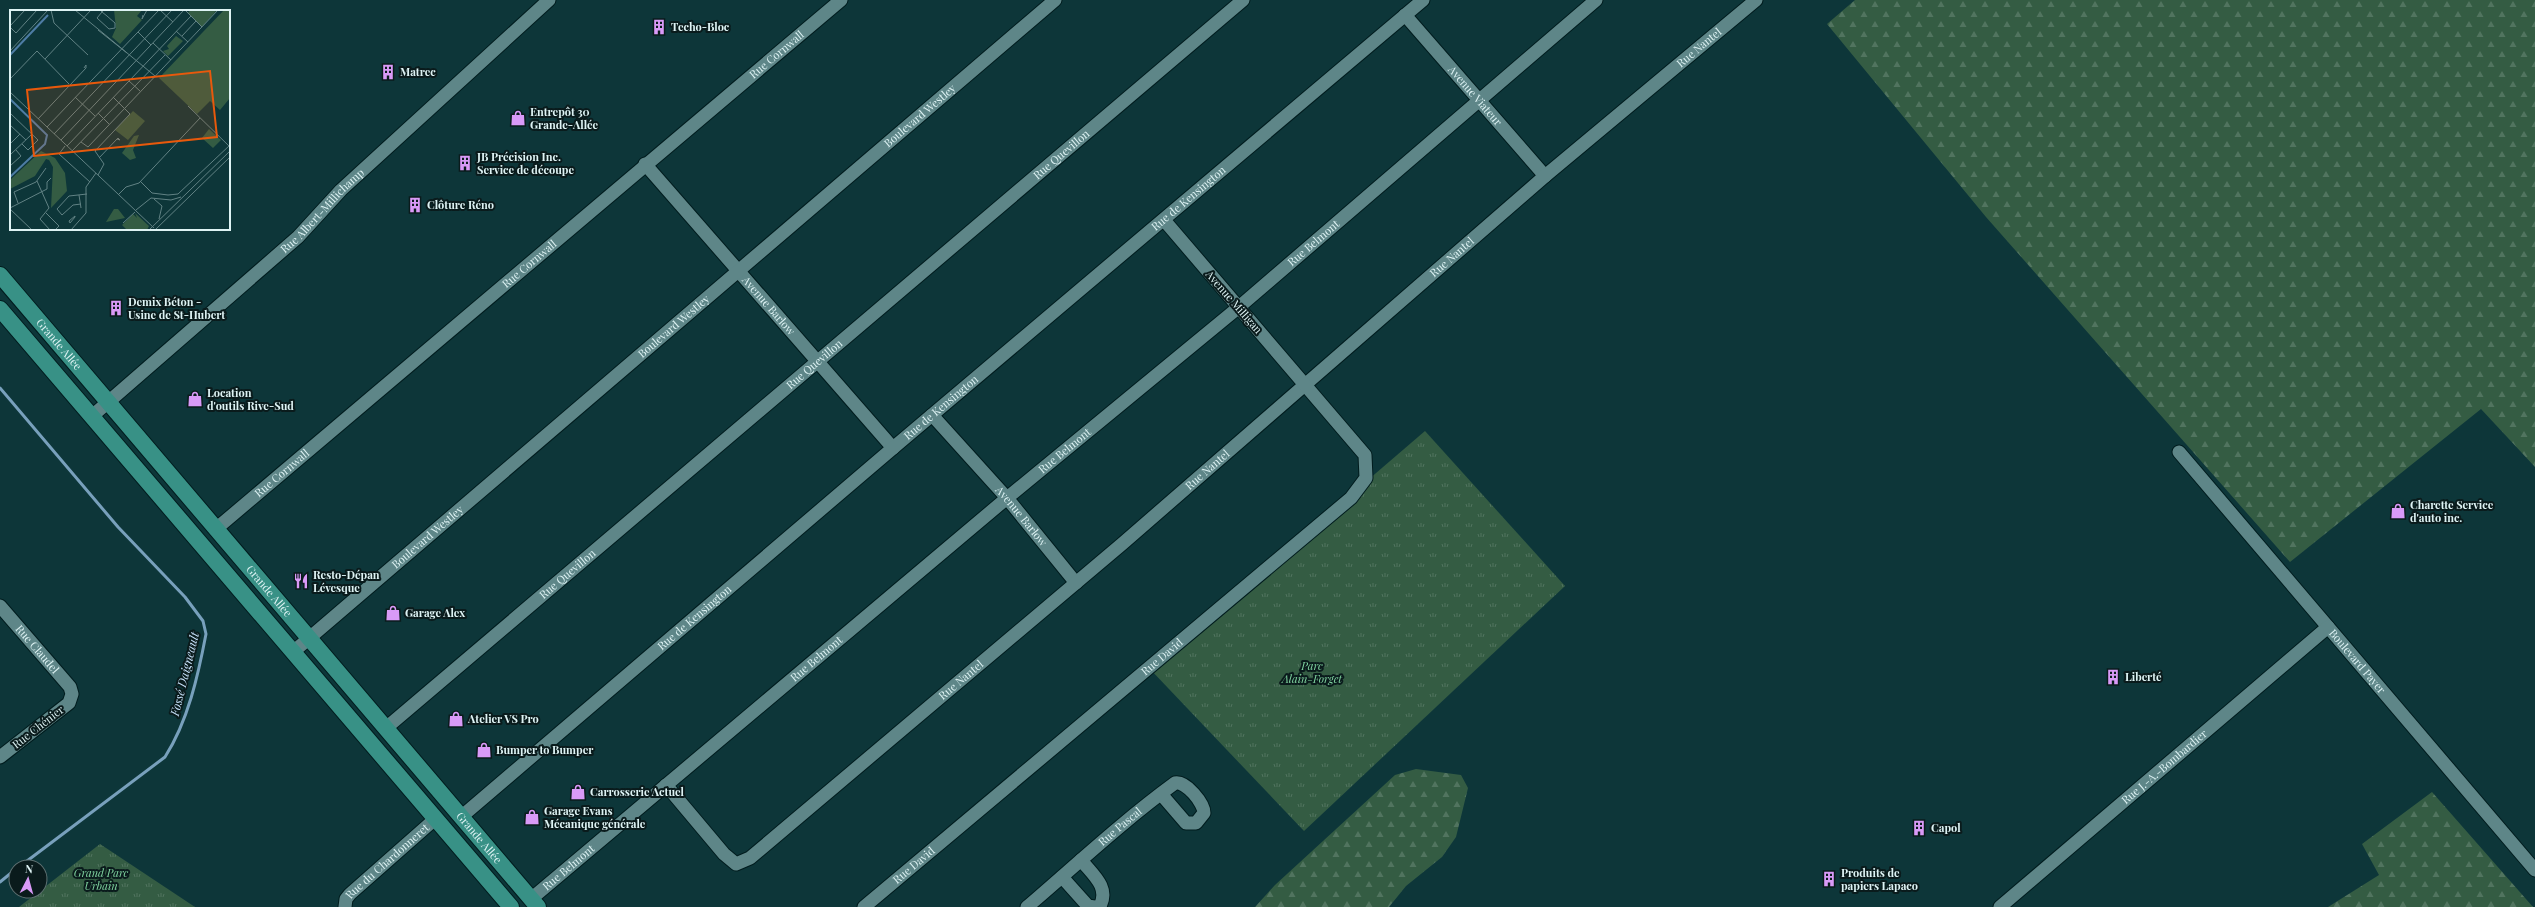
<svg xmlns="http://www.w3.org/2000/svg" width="2535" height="907" font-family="'Playfair Display',serif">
	<defs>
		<pattern id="forest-firs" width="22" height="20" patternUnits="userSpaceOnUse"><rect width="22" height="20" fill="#345c43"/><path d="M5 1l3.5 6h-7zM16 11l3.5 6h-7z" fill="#51745f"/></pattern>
		<pattern id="park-tufts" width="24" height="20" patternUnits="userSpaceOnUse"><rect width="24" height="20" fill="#345c43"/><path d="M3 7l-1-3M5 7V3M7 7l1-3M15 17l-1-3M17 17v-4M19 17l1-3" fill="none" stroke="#51745f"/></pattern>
	</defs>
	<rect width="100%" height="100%" fill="#0d3639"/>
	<g fill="url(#forest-firs)">
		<path d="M1855 0H2535V467L2481 409 2290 562 1986 217 1827 24Z"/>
		<path d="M1416 769 1461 775 1468 788 1456 837 1442 857 1406 886 1389 907H1255L1275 885 1395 775Z"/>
		<path d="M2432 792 2533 907H2328L2379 875 2362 844Z"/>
	</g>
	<g fill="url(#park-tufts)">
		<path d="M1425 431 1565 586 1304 831 1149 668Z"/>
		<path d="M100 844 195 907H19Z"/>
	</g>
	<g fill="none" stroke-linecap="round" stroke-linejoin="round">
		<g stroke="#78a0bc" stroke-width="3">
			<path d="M0 388 118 527 185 597 203 621 206 634C198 676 188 721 165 757L19 867"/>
			<path d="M0 882 16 869"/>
		</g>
		<g stroke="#001c1e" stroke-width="15">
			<g id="minor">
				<path id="s1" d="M1405 15 1545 176"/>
				<path id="s2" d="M645 164 893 448"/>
				<path id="s3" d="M932 415 1007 498 1076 583"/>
				<path id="s4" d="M91 417 298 237 341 190 549 0"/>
				<path id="s5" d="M2179 452 2535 870"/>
				<path id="s6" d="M217 528 841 0"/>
				<path id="s7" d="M0 606 70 687 72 694 69 703 0 757"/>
				<path id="s8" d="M293 652 1055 0"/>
				<path id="s9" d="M386 728 1243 0"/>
				<path id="s10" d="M666 785 724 854 736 864 750 858 1122 544 1545 176 1756 0"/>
				<path id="s11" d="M461 817 893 448 1423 0"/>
				<path d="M1081 860C1092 874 1110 887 1100 906L1097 907"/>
				<path d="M1062 877 1088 906 1094 907"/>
				<path id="s12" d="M531 899 1007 498 1239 307 1596 0"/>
				<path id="s13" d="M345 907 346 899 350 894 435 819"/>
				<path id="s14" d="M864 907 1351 498 1366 478 1365 455 1164 220"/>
				<path id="s15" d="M1027 907C1076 865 1123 821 1175 783 1186 781 1204 803 1204 813L1196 823H1186L1161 794"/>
				<path id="s16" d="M2000 907 2328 627"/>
			</g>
		</g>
		<g stroke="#001c1e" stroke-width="18">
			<g id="major">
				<path id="s17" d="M0 275 538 907"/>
				<path d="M0 309 511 907"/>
			</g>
		</g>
		<use href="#minor" stroke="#5e8688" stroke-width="13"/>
		<use href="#major" stroke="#389186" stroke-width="16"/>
	</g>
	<defs>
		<g id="building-bare" transform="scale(1.2)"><path d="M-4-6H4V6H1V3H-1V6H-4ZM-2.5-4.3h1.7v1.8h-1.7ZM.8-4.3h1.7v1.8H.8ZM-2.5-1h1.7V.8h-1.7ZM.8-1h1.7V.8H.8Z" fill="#d99af7" stroke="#0a1b1c" stroke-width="2.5" paint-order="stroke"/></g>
		<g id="shop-bare" transform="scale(1.2)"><path d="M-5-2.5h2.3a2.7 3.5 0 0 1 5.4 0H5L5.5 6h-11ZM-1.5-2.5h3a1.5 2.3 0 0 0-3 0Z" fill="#d99af7" stroke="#0a1b1c" stroke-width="2.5" paint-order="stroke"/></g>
		<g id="restaurant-bare" transform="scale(1.2)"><path d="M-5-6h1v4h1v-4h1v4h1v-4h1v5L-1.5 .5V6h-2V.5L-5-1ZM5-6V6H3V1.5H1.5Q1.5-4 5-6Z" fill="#d99af7" stroke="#0a1b1c" stroke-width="2.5" paint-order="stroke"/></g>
	</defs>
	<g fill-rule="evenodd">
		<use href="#building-bare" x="659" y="27"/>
		<use href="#building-bare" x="388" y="72"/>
		<use href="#shop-bare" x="518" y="118"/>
		<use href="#building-bare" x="465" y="163"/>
		<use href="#building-bare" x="415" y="205"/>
		<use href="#building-bare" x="116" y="308"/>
		<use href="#shop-bare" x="195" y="399"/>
		<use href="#shop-bare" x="2398" y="511"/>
		<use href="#restaurant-bare" x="301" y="581"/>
		<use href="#shop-bare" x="393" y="613"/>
		<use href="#building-bare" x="2113" y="677"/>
		<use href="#shop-bare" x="456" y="719"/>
		<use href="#shop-bare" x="484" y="750"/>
		<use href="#shop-bare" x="578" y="792"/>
		<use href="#shop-bare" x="532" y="817"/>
		<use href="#building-bare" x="1919" y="828"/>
		<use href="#building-bare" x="1829" y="879"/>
	</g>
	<g text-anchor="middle" stroke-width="4" stroke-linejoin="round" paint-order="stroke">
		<g font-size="11" font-weight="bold" fill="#def3f4" stroke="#0a1b1c" text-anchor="start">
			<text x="671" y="31">Techo-Bloc</text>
			<text x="400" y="76">Matrec</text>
			<text x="530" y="116">Entrepôt 30<tspan x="530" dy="13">Grande-Allée</tspan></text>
			<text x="477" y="161">JB Précision Inc.<tspan x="477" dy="13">Service de découpe</tspan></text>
			<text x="427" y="209">Clôture Réno</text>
			<text x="128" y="306">Demix Béton -<tspan x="128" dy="13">Usine de St-Hubert</tspan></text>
			<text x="207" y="397">Location<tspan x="207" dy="13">d'outils Rive-Sud</tspan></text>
			<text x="2410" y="509">Charette Service<tspan x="2410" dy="13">d'auto inc.</tspan></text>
			<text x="313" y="579">Resto-Dépan<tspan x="313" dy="13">Lévesque</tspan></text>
			<text x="405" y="617">Garage Alex</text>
			<text x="2125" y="681">Liberté</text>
			<text x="468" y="723">Atelier VS Pro</text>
			<text x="496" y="754">Bumper to Bumper</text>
			<text x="590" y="796">Carrosserie Actuel</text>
			<text x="544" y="815">Garage Evans<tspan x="544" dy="13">Mécanique générale</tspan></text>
			<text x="1931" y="832">Capol</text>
			<text x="1841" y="877">Produits de<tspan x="1841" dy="13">papiers Lapaco</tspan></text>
		</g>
		<g font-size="11" fill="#def3f4" stroke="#0a1b1c">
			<text dy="4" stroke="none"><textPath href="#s10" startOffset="1369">Rue Nantel</textPath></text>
			<text dy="4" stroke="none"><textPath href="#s6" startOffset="733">Rue Cornwall</textPath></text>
			<text dy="4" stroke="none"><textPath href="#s1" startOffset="107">Avenue Viateur</textPath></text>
			<text dy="4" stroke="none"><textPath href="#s8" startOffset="825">Boulevard Westley</textPath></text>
			<text dy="4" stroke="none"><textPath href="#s9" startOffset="886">Rue Quevillon</textPath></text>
			<text dy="4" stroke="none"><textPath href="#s11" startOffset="955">Rue de Kensington</textPath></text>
			<text dy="4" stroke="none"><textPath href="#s4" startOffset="310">Rue Albert-Millichamp</textPath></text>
			<text dy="4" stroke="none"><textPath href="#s12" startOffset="1021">Rue Belmont</textPath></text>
			<text dy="4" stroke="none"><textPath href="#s10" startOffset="1045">Rue Nantel</textPath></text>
			<text dy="4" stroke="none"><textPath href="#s6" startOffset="409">Rue Cornwall</textPath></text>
			<text transform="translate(1234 302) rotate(49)" y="4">Avenue Milligan</text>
			<text dy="4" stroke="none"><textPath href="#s2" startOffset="188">Avenue Barlow</textPath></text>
			<text dy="4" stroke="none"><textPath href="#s8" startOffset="501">Boulevard Westley</textPath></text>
			<text dy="4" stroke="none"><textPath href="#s17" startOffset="91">Grande Allée</textPath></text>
			<text dy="4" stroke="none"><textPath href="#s9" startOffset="562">Rue Quevillon</textPath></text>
			<text dy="4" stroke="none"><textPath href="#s11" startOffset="631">Rue de Kensington</textPath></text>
			<text dy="4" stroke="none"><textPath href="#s12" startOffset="697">Rue Belmont</textPath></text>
			<text dy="4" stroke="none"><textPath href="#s10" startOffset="721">Rue Nantel</textPath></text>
			<text dy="4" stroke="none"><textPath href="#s6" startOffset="85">Rue Cornwall</textPath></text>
			<text dy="4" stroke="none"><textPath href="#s3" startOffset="135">Avenue Barlow</textPath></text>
			<text dy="4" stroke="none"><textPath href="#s8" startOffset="177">Boulevard Westley</textPath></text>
			<text dy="4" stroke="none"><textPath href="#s9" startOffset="238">Rue Quevillon</textPath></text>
			<text dy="4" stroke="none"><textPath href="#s17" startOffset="415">Grande Allée</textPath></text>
			<text dy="4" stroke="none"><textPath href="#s11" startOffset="307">Rue de Kensington</textPath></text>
			<text dy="4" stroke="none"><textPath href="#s7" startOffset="57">Rue Claudel</textPath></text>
			<text dy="4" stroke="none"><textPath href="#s14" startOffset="389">Rue David</textPath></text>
			<text dy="4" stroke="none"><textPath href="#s12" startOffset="373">Rue Belmont</textPath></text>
			<text dy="4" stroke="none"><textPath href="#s5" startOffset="275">Boulevard Payer</textPath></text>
			<text dy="4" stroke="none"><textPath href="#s10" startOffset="397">Rue Nantel</textPath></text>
			<text transform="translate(38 727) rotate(-38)" y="4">Rue Chénier</text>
			<text dy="4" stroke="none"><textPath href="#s16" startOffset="216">Rue J.-A.-Bombardier</textPath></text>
			<text dy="4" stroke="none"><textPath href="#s15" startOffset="123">Rue Pascal</textPath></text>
			<text dy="4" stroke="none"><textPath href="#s17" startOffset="739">Grande Allée</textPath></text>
			<text dy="4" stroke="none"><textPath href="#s13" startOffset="64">Rue du Chardonneret</textPath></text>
			<text dy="4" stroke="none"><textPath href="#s14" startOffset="65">Rue David</textPath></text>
			<text dy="4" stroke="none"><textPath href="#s12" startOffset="49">Rue Belmont</textPath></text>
		</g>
		<g font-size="11" font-style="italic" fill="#80d4a0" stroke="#0a1b1c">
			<text x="1312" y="670">Parc<tspan x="1312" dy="13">Alain-Forget</tspan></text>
			<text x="101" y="877">Grand Parc<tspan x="101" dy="13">Urbain</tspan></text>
		</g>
		<g font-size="12" font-style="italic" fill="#cae4fd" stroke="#0a1b1c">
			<text transform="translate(185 674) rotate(-76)" y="4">Fossé Daigneault</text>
		</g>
	</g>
	<g transform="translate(10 10)">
		<rect width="220" height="220" fill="#0d3639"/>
		<path d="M125 203 139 216 137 220H117L112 215 123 204 127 208Z" fill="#345c43"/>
		<path d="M104 0H132L127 6 132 10 110 34 102 27 106 18ZM214 0H220V88L210 100 200 91 187 104 149 68ZM166 26 173 31 158 46 153 41 159 39 157 36ZM199 119 211 130 203 138 192 128ZM129 125 123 140 126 148 120 150 112 143 124 126ZM104 199H108L115 208 96 212Z" fill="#345c43"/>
		<path d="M180 0H207L192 17 178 3ZM123 101 135 111 118 130 105 120ZM31 141 45 148 55 163 57 181 41 198 43 157 39 150 36 149 25 166 0 179V170Z" fill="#345c43"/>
		<path fill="none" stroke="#4d7ca4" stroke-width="2" d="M0 45 38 5M0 89 37 125 35 134 0 167"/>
		<path fill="none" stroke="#618284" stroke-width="1" d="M41 0 44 13 78 45M65 0 145 66M90 0 92 2 97 6 105 13V18L99 19 87 8 92 2 94 0M150 0 163 12M175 0 192 17M133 5 132 9 137 0M0 16 15 0M0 17 6 23 27 0M88 20 117 43M166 21 178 32M128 22 141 35M172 26 186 11M143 33 161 50M0 41 38 0M35 49 81 0M0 69 27 41 59 74M119 71 130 81M0 82 144 218M65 87 85 106M178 96 219 136M0 103 28 130 18 140 12 134M88 103 99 114M28 109 76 58V55L74 58M0 115 16 130M37 117 149 0M44 124 162 0M51 130 174 0M71 132 78 137 208 0M0 134 10 124M55 136 49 144 80 172M57 136 181 6M62 141 155 45M0 145 22 124M89 148 107 129 110 130 108 128 107 129M94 154 85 141 120 104 103 87M0 156 11 146 6 140M88 165 94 154M27 171 39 198 30 209 40 220M130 171 142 183 158 185 168 184 220 135M69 185 71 198M108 185 116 177 129 173 190 108M144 189 152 196 149 209M8 193 4 182 26 172 36 158M71 194 63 195 52 205 47 199 59 186 77 184M0 198 37 179V172L41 168M0 199 22 220M126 200 141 188 161 190 171 187M36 203 49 216 45 220M65 206V207L60 213 59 211ZM113 213 125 202M61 220 76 203V177L86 163M139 220 220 141M145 220 220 147"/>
		<path fill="#e8590c" fill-opacity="0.15" stroke="#e8590c" stroke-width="2" d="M200 61 207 127 24 146 17 80Z"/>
		<rect width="220" height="220" fill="none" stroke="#def3f4" stroke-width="2"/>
	</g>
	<g transform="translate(28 879) rotate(6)"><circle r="19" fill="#0a1b1c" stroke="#5f7172"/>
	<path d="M0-3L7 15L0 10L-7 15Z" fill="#d99af7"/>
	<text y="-6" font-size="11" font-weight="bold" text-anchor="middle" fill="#def3f4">N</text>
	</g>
</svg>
